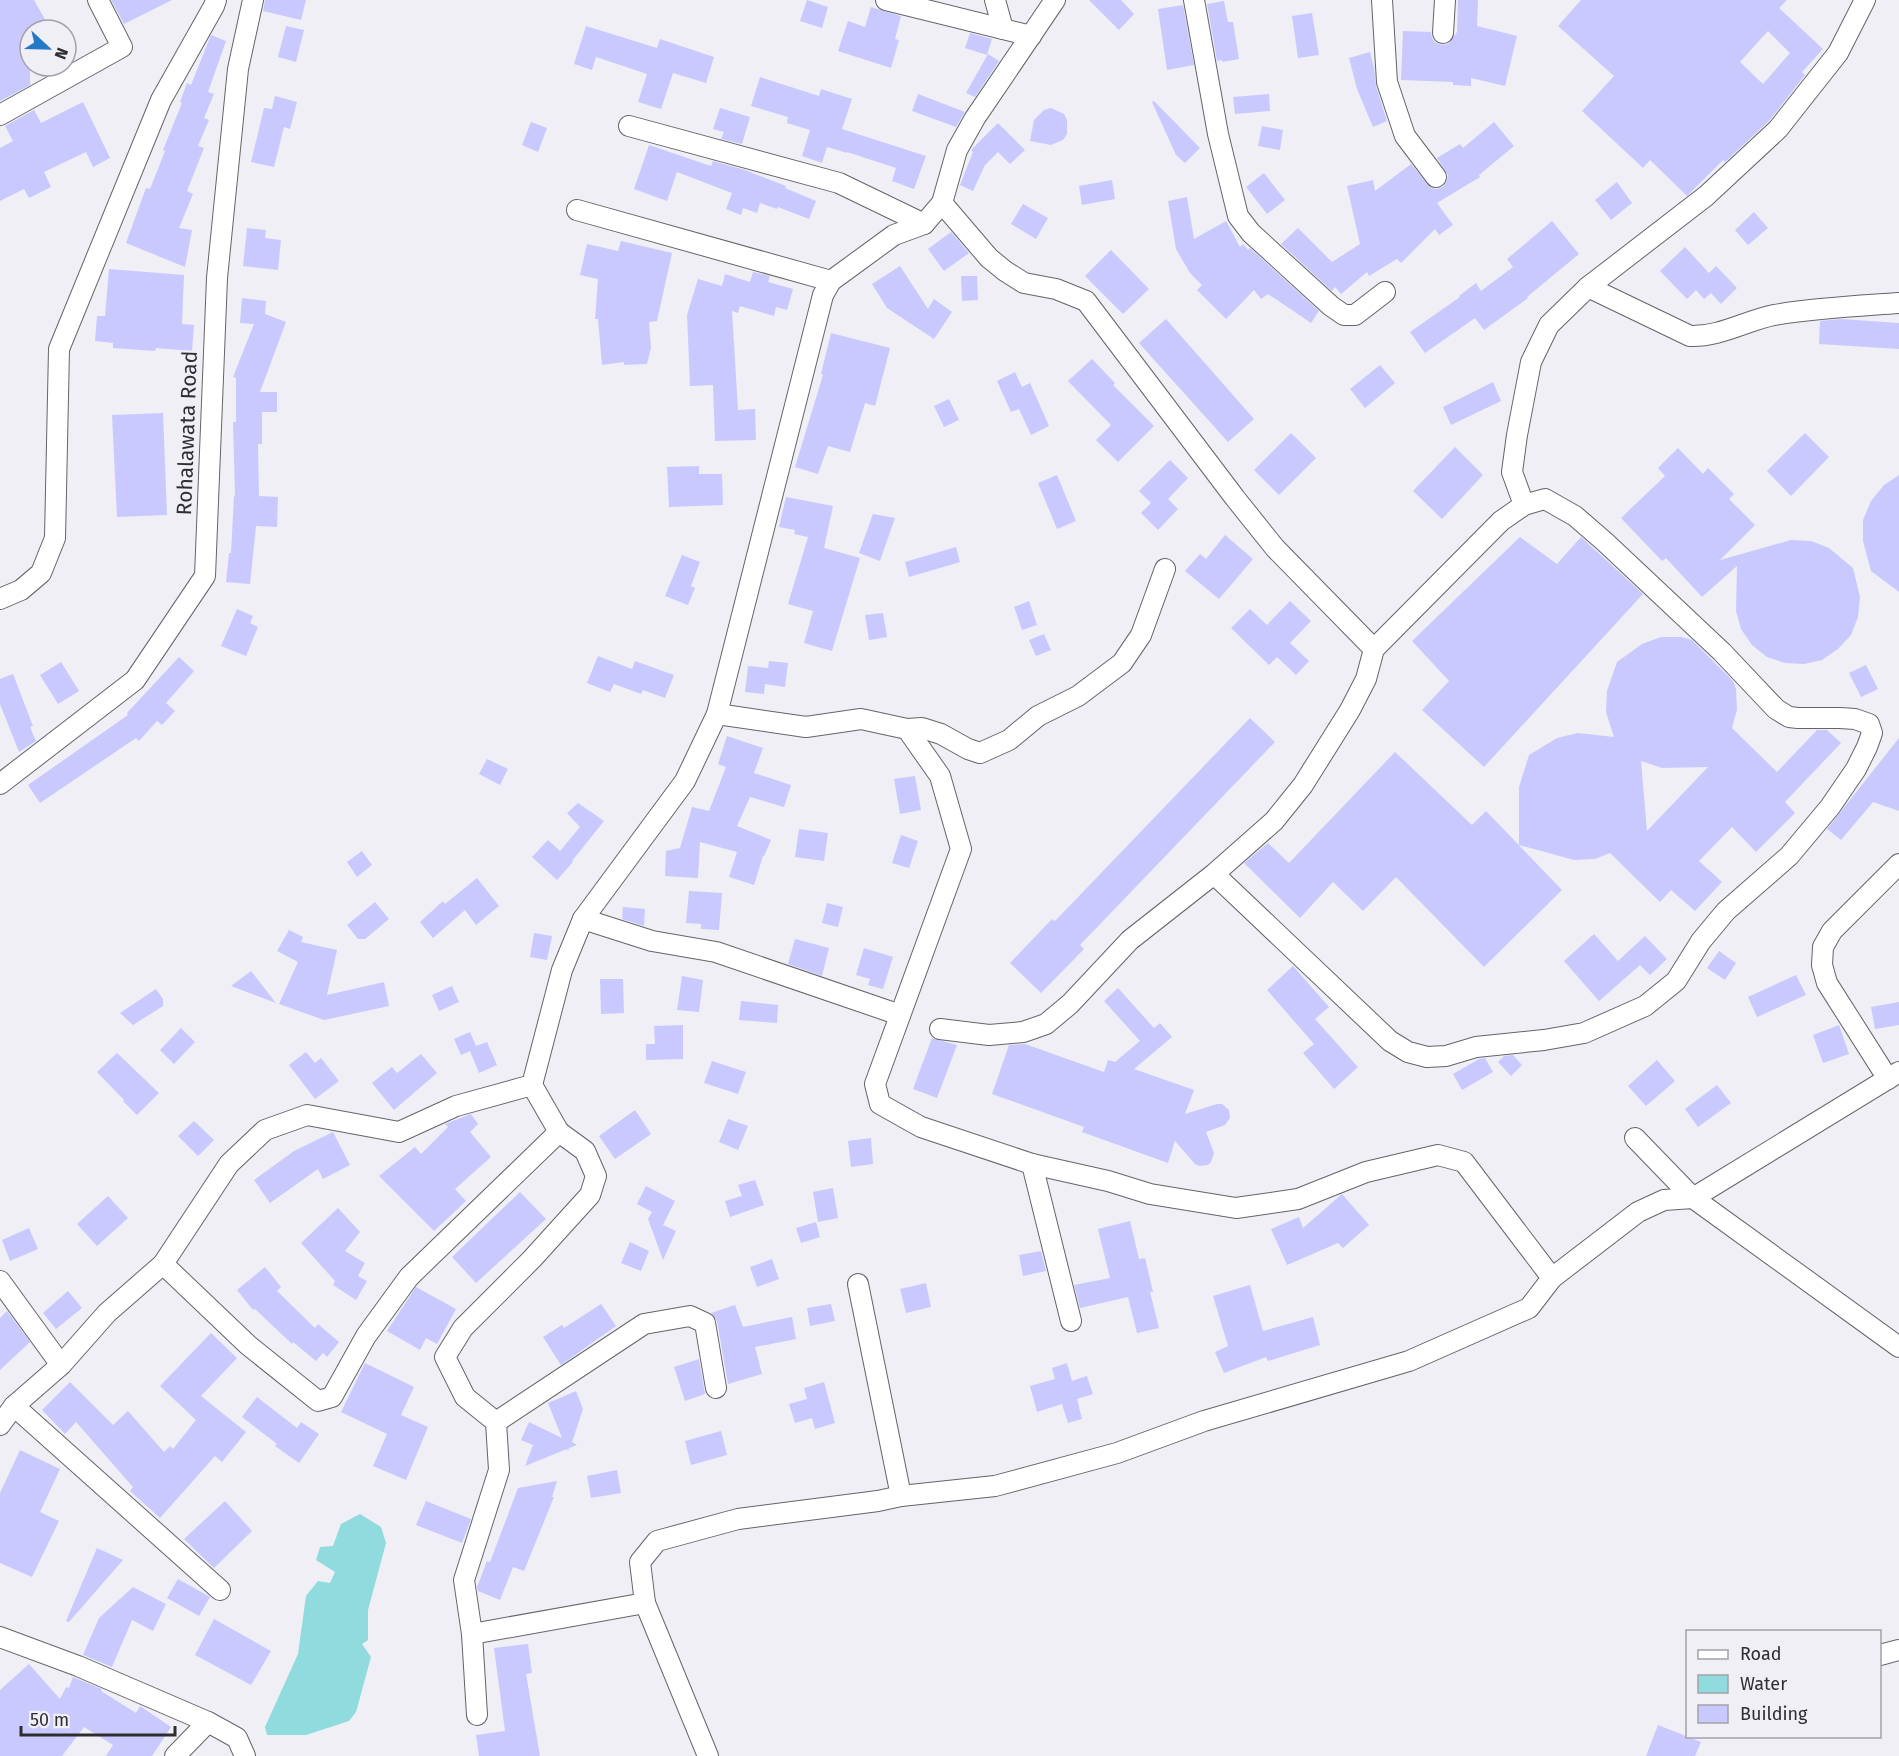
<svg xmlns="http://www.w3.org/2000/svg" width="1899" height="1756" font-family="'Fira Sans',sans-serif">
	<rect width="100%" height="100%" fill="#efeff5"/>
	<path fill="#8fdbde" d="M360 1514 381 1527 386 1543 368 1610V1640L362 1644 371 1657 356 1712 349 1721 306 1735H267L265 1727 298 1654 306 1596 318 1581 330 1583 335 1572 316 1560 320 1547 333 1546 341 1524Z"/>
	<g fill="#c9c9ff" fill-rule="evenodd">
		<path d="M0 0H34L51 30H30V85L0 101Z"/>
		<path d="M111 0H172L124 24Z"/>
		<path d="M265 0H306L301 20 263 11Z"/>
		<path d="M807 0 828 7 822 28 800 21Z"/>
		<path d="M1089 0H1121L1134 14 1119 30Z"/>
		<path d="M1458 0H1478L1477 26 1517 36 1505 86 1471 78V86L1453 85V82L1401 80 1403 31 1431 32 1432 38 1436 43 1443 45 1449 43 1457 32Z"/>
		<path d="M1581 0H1787L1779 8 1823 49 1802 72 1805 75 1769 121 1725 162 1723 160 1687 196 1650 160 1643 168 1582 111 1614 76 1558 26ZM1768 31 1790 53 1763 84 1740 62Z"/>
		<path d="M1224 1 1228 22H1233L1239 59 1222 62V60L1217 61 1207 4Z"/>
		<path d="M1183 5 1194 65 1167 70 1158 9Z"/>
		<path d="M871 7 901 16 895 39 899 40 891 68 838 51 848 21 865 27Z"/>
		<path d="M1312 13 1319 55 1298 58 1292 16Z"/>
		<path d="M286 26 304 30 296 62 278 57Z"/>
		<path d="M586 26 657 48 660 39 714 57 706 83 673 73 661 109 638 102 647 74 596 57 592 70 574 64Z"/>
		<path d="M970 33 992 39 987 55 965 48Z"/>
		<path d="M211 35 226 41 208 92 214 94 204 118 209 120 198 146 204 148 187 191 193 194 179 228 192 230 185 267 126 243 146 188 150 189 165 151 163 150 182 103 180 102 187 83 191 85Z"/>
		<path d="M1370 52 1374 68 1376 86 1387 121 1373 127 1357 89 1349 58Z"/>
		<path d="M988 54 999 61 975 97 966 93Z"/>
		<path d="M760 77 819 96 821 89 852 99 842 129 926 156 914 189 892 181 896 168 847 152V153L827 147 822 163 802 156 810 130 787 123 788 117 751 106Z"/>
		<path d="M918 94 965 112 956 127 912 111Z"/>
		<path d="M1269 94 1270 111 1235 114 1233 97Z"/>
		<path d="M275 96 297 102 290 129 284 127 274 167 251 162 264 108 272 109Z"/>
		<path d="M1154 101 1200 148 1185 163 1176 155 1152 102Z"/>
		<path d="M83 102 110 158 93 167 86 152 44 172 51 187 29 198 24 189 0 201V148L13 141 5 126 34 110 41 123Z"/>
		<path d="M720 108 750 117 742 144 721 139 724 132 713 129Z"/>
		<path d="M1051 108 1064 114 1067 120V134L1063 140 1051 145 1030 141 1034 120 1044 110Z"/>
		<path d="M531 122 547 128 538 152 522 145Z"/>
		<path d="M1494 122 1514 146 1479 175 1480 177 1437 203 1453 225 1439 235 1435 229 1401 263 1397 259 1369 276 1367 272 1341 294 1335 287 1332 291 1281 244 1298 228 1332 262 1360 244 1347 186 1373 180 1375 191 1411 164 1431 188 1437 189 1443 187 1447 181 1448 175 1437 158 1460 144 1463 148Z"/>
		<path d="M998 123 1025 150 1010 164 998 152 985 165 973 191 960 185 973 152 971 150Z"/>
		<path d="M1262 126 1283 130 1280 150 1258 146Z"/>
		<path d="M649 145 711 166 713 161 745 170 786 186 785 188 816 201 809 219 778 207 777 209 760 203 757 213 743 208 741 215 726 209 732 193 677 172 667 201 634 189Z"/>
		<path d="M1264 173 1285 200 1267 214 1246 187Z"/>
		<path d="M1112 180 1115 199 1082 205 1079 186Z"/>
		<path d="M1617 182 1632 203 1611 220 1595 200Z"/>
		<path d="M1187 197 1194 239 1226 221 1240 247 1243 244 1248 250 1250 248 1319 311 1311 323 1268 294 1261 299 1254 290 1226 319 1197 290 1202 285 1190 273 1176 249 1168 201Z"/>
		<path d="M1023 204 1048 218 1036 239 1011 224Z"/>
		<path d="M1754 212 1768 228 1748 245 1735 230Z"/>
		<path d="M1552 221 1579 254 1527 297 1528 298 1484 330 1475 318 1425 353 1410 332 1460 297 1459 296 1476 283 1481 291 1513 267 1507 259Z"/>
		<path d="M247 228 266 230 265 238 281 240 278 270 243 266Z"/>
		<path d="M951 232 969 253 944 271 928 249Z"/>
		<path d="M621 241 672 253 657 321 649 322 651 348 647 364 624 365V362L602 365 598 319H595L598 279 580 275 587 244 618 251Z"/>
		<path d="M1685 247 1709 273 1716 266 1737 288 1721 304 1711 293 1704 299 1696 290 1687 299 1660 271Z"/>
		<path d="M1111 250 1149 289 1123 314 1085 276Z"/>
		<path d="M900 266 928 309 934 299 952 312 934 339 887 308 872 284Z"/>
		<path d="M109 269 184 275 182 324 194 325 192 351 156 348 155 351 113 348V343L95 341 97 316H105Z"/>
		<path d="M753 272 770 276 768 282 793 289 787 310 776 307 774 316 740 306 738 313 732 311 738 410 755 409 756 440 715 441 713 385 690 386 687 315 698 279 722 286 725 274 750 282Z"/>
		<path d="M961 276H977L978 300 962 301Z"/>
		<path d="M242 298 266 301 265 314 286 322 260 392H277V412H262V444H258L259 496 278 497 277 527 256 526 250 584 226 582 229 553H231L234 496H235L233 422H236V378L233 377 254 324 240 323Z"/>
		<path d="M1166 319 1254 419 1228 442 1139 343Z"/>
		<path d="M1841 319 1899 323V349L1819 344 1820 321Z"/>
		<path d="M831 333 890 348 875 406 865 403 850 452 828 446 818 474 795 467 823 375 821 374Z"/>
		<path d="M1092 359 1115 383 1113 385 1154 426 1118 462 1096 440 1111 425 1068 381Z"/>
		<path d="M1380 365 1395 383 1365 408 1350 389Z"/>
		<path d="M1015 372 1022 387 1030 383 1049 426 1031 435 1019 409 1011 412 997 381Z"/>
		<path d="M1493 382 1501 401 1451 425 1443 407Z"/>
		<path d="M949 399 959 420 944 427 934 406Z"/>
		<path d="M163 413 167 515 117 517 112 415Z"/>
		<path d="M1291 433 1316 458 1279 495 1254 470Z"/>
		<path d="M1805 433 1829 457 1791 496 1767 471Z"/>
		<path d="M1455 447 1483 475 1442 519 1413 491Z"/>
		<path d="M1678 448 1703 474 1708 468 1734 494 1729 499 1755 525 1720 560 1791 540 1811 541 1829 548 1853 568 1860 597 1858 617 1851 635 1838 649 1822 660 1804 664 1785 663 1767 657 1752 645 1741 629 1736 611 1737 566 1702 597 1666 558 1662 561 1621 518 1665 476 1658 468Z"/>
		<path d="M1170 460 1188 478 1168 499 1178 509 1158 530 1141 513 1151 503 1139 491Z"/>
		<path d="M699 466V474H722L723 505 669 507 667 467Z"/>
		<path d="M1057 475 1076 521 1057 529 1038 483Z"/>
		<path d="M1899 475V592L1871 571 1863 541V520L1871 501 1884 485Z"/>
		<path d="M786 497 833 506 824 548 860 558 832 651 804 643 813 611 788 604 808 537 794 534 795 530 779 527Z"/>
		<path d="M873 514 895 518 880 561 859 553Z"/>
		<path d="M1225 535 1253 559 1219 599 1185 571 1200 554 1206 559Z"/>
		<path d="M1520 537 1557 564 1581 537 1643 594 1484 767 1422 710 1449 681 1412 641Z"/>
		<path d="M956 547 960 562 909 577 905 562Z"/>
		<path d="M682 555 700 562 691 586 695 588 688 605 665 596Z"/>
		<path d="M1029 601 1037 625 1022 630 1014 607Z"/>
		<path d="M1290 601 1311 621 1290 643 1309 661 1296 675 1277 657 1269 665 1231 628 1250 609 1267 625Z"/>
		<path d="M237 609 253 616 250 623 258 627 246 656 221 646Z"/>
		<path d="M883 613 887 637 869 640 865 615Z"/>
		<path d="M1044 634 1051 650 1036 656 1029 640Z"/>
		<path d="M1661 637H1681L1692 640 1733 681 1736 689 1737 710 1732 728 1777 772 1817 730H1827L1841 743 1785 802 1795 813 1756 852 1732 827 1699 861 1722 882 1695 911 1671 890 1660 902 1610 853 1595 859 1574 860 1519 845V787L1529 755 1557 738 1578 733 1614 737 1606 712 1607 691 1617 662 1642 644ZM1641 761 1662 768 1708 767 1647 831Z"/>
		<path d="M598 656 632 669 635 661 674 675 665 698 643 690 641 694 614 684 610 692 587 683Z"/>
		<path d="M179 657 194 671 166 703 175 711 162 725 157 721 139 741 136 738 40 803 28 785 128 715 127 713Z"/>
		<path d="M769 661 788 663 785 687 765 684 764 694 745 692 748 666 768 668Z"/>
		<path d="M61 662 79 691 58 704 40 675Z"/>
		<path d="M1866 665 1878 689 1861 697 1849 673Z"/>
		<path d="M13 674 33 726 30 727 36 741 19 752 0 704V679Z"/>
		<path d="M1250 718 1275 742 1080 945 1084 949 1041 993 1010 963 1052 919 1055 921Z"/>
		<path d="M727 736 763 748 754 773 791 785 784 807 750 797 737 826 771 840 764 856H763L754 885 729 877 737 852 700 842 698 878 665 876 666 851 680 848 692 807 709 811 726 767 718 764Z"/>
		<path d="M1899 738V811L1873 802 1841 840 1827 829Z"/>
		<path d="M1395 752 1472 825 1486 811 1562 890 1484 967 1396 877 1363 911 1333 882 1300 918 1244 863 1268 843 1289 863Z"/>
		<path d="M487 759 508 769 500 785 479 774Z"/>
		<path d="M915 776 921 810 900 814 894 779Z"/>
		<path d="M578 803 604 821 572 861 573 862 557 880 532 857 548 840 560 851 580 827 567 813Z"/>
		<path d="M799 829 828 833 824 861 795 857Z"/>
		<path d="M901 835 918 841 909 868 892 863Z"/>
		<path d="M362 851 372 865 357 877 347 862Z"/>
		<path d="M477 878 499 906 476 925 465 910 433 938 420 922 443 901 445 904Z"/>
		<path d="M689 891 722 893 719 930 701 929V924L686 923Z"/>
		<path d="M375 902 389 919 365 939H358L347 925Z"/>
		<path d="M827 903 843 907 838 927 822 923Z"/>
		<path d="M623 907 645 909 644 926 622 919Z"/>
		<path d="M289 930 303 937 301 942 337 950 327 995 384 982 389 1006 324 1020 279 1004 298 962 277 951Z"/>
		<path d="M534 933 552 936 547 960 530 957Z"/>
		<path d="M1594 934 1618 961 1645 936 1667 959 1650 975 1640 965 1599 1001 1564 961Z"/>
		<path d="M795 939 829 948 822 976 788 964Z"/>
		<path d="M864 948 893 957 883 989 868 985 870 979 856 975Z"/>
		<path d="M1719 951 1736 963 1725 980 1707 968Z"/>
		<path d="M1293 966 1329 1007 1315 1019 1358 1067 1334 1089 1303 1053 1314 1044 1267 990Z"/>
		<path d="M251 971 276 1003 231 986Z"/>
		<path d="M1796 975 1806 995 1757 1017 1748 997Z"/>
		<path d="M682 976 703 980 699 1012 677 1010Z"/>
		<path d="M600 979H623L624 1013 601 1014Z"/>
		<path d="M452 986 459 1002 439 1011 432 995Z"/>
		<path d="M1118 988 1154 1028 1160 1023 1172 1037 1134 1069 1194 1090 1185 1114 1217 1104H1222L1229 1110 1230 1118 1225 1125 1206 1132 1214 1153 1211 1162 1208 1165 1199 1166 1195 1164 1175 1141 1168 1163 1082 1132 1084 1127 992 1094 1009 1045 1025 1044 1104 1072 1108 1060 1115 1062 1140 1041 1104 1001Z"/>
		<path d="M156 989 163 999V1006L133 1025 120 1013Z"/>
		<path d="M741 1001 778 1005 777 1023 739 1020Z"/>
		<path d="M1899 1002V1025L1875 1029 1871 1007Z"/>
		<path d="M683 1025V1059L646 1060V1044H655L654 1026Z"/>
		<path d="M1839 1025 1849 1054 1823 1063 1813 1035Z"/>
		<path d="M181 1028 195 1042 174 1064 160 1050Z"/>
		<path d="M470 1032 476 1046 487 1042 497 1065 479 1073 470 1051 461 1055 454 1039Z"/>
		<path d="M932 1038 957 1045 937 1098 913 1089Z"/>
		<path d="M306 1052 315 1063 321 1058 339 1081 315 1099 289 1065Z"/>
		<path d="M117 1053 159 1093 137 1115 123 1101 124 1100 97 1072Z"/>
		<path d="M421 1054 437 1073 394 1110 372 1083 392 1067 397 1073Z"/>
		<path d="M1513 1055 1522 1065 1511 1076 1498 1062 1504 1056Z"/>
		<path d="M1485 1058 1493 1072 1462 1090 1453 1074 1479 1059Z"/>
		<path d="M1657 1060 1675 1081 1646 1106 1628 1086Z"/>
		<path d="M712 1061 746 1072 738 1094 704 1083Z"/>
		<path d="M1717 1085 1731 1103 1698 1127 1685 1109Z"/>
		<path d="M635 1110 651 1134 615 1159 599 1136Z"/>
		<path d="M471 1114 478 1124 470 1132 491 1157 455 1189 466 1201 434 1231 379 1176 415 1147 421 1154 448 1127 445 1124Z"/>
		<path d="M728 1119 748 1126 738 1150 719 1142Z"/>
		<path d="M194 1121 214 1140 198 1156 178 1136Z"/>
		<path d="M333 1132 350 1165 323 1179 318 1169 270 1203 254 1180 294 1151Z"/>
		<path d="M871 1138 873 1164 851 1167 848 1141Z"/>
		<path d="M755 1180 764 1205 730 1217 725 1201 742 1196 738 1185Z"/>
		<path d="M646 1186 675 1201 663 1225 676 1231 663 1260 648 1219 652 1212 637 1204Z"/>
		<path d="M833 1188 838 1218 818 1222 813 1192Z"/>
		<path d="M520 1192 546 1219 476 1283 452 1257Z"/>
		<path d="M1342 1194 1369 1225 1343 1248 1338 1243 1287 1265 1271 1229 1299 1217 1303 1228Z"/>
		<path d="M108 1196 128 1218 97 1246 77 1224Z"/>
		<path d="M338 1208 360 1232 345 1251 365 1263 358 1276 367 1281 356 1300 333 1285 335 1281 301 1243Z"/>
		<path d="M1130 1221 1139 1259 1145 1258 1153 1292H1150L1159 1328 1137 1333 1128 1297 1080 1308 1074 1285 1110 1278 1098 1229Z"/>
		<path d="M816 1222 820 1237 801 1243 796 1228Z"/>
		<path d="M29 1228 38 1249 10 1261 2 1240Z"/>
		<path d="M630 1242 649 1251 641 1271 621 1263Z"/>
		<path d="M1041 1251 1046 1271 1023 1276 1019 1255Z"/>
		<path d="M772 1259 779 1279 757 1287 750 1267Z"/>
		<path d="M265 1267 281 1287 277 1291 315 1328 318 1324 339 1342 327 1357 323 1353 316 1361 293 1342 292 1344 255 1309 253 1310 237 1290Z"/>
		<path d="M926 1283 931 1307 906 1313 900 1289Z"/>
		<path d="M1250 1285 1263 1331 1313 1317 1320 1345 1268 1361 1266 1357 1224 1373 1215 1352 1228 1346 1213 1296Z"/>
		<path d="M416 1287 456 1309 437 1344 426 1338 420 1350 387 1331Z"/>
		<path d="M68 1291 82 1308 56 1329 43 1313Z"/>
		<path d="M601 1304 616 1326 561 1365 543 1337 562 1325 564 1328Z"/>
		<path d="M831 1304 835 1321 810 1326 807 1308Z"/>
		<path d="M735 1305 743 1327 792 1317 796 1339 755 1347 762 1374 728 1384 717 1321 711 1313Z"/>
		<path d="M7 1311 30 1342 0 1370V1318Z"/>
		<path d="M211 1333 237 1358 201 1396 246 1432 222 1462 215 1456 160 1518 130 1491 133 1487 76 1422 65 1434 42 1410 70 1382 113 1425 128 1411 164 1452 170 1446 173 1449 196 1420 160 1386Z"/>
		<path d="M699 1359 705 1394 685 1401 674 1367Z"/>
		<path d="M365 1363 414 1387 401 1415 428 1427 406 1480 373 1466 387 1434 341 1412Z"/>
		<path d="M1067 1363 1072 1381 1087 1376 1093 1394 1077 1399 1082 1419 1068 1423 1062 1404 1037 1412 1030 1386 1055 1379 1052 1368Z"/>
		<path d="M824 1382 835 1423 815 1429 812 1418 795 1423 789 1404 807 1399 804 1388Z"/>
		<path d="M576 1391 583 1409 572 1442 577 1445 569 1448 568 1451 567 1449 525 1466 533 1445 521 1440 529 1422 562 1438 548 1403Z"/>
		<path d="M257 1397 297 1428 301 1422 319 1434 299 1463 275 1446 277 1444 242 1417Z"/>
		<path d="M721 1431 727 1455 691 1465 685 1441Z"/>
		<path d="M20 1450 60 1469 40 1512 59 1521 32 1577 0 1563V1493Z"/>
		<path d="M617 1470 621 1493 591 1498 587 1476Z"/>
		<path d="M557 1481 552 1497H554L524 1571 513 1567 500 1600 478 1591 477 1587 487 1561 490 1562 518 1488Z"/>
		<path d="M225 1501 252 1531 214 1568 184 1539Z"/>
		<path d="M426 1501 471 1519 462 1543 416 1525Z"/>
		<path d="M97 1548 123 1560 69 1622 66 1621Z"/>
		<path d="M178 1579 210 1597 199 1616 167 1598Z"/>
		<path d="M133 1587 166 1604 153 1631 132 1620 112 1667 83 1655 99 1618Z"/>
		<path d="M214 1619 271 1651 251 1685 195 1655Z"/>
		<path d="M528 1644 532 1673 526 1674 540 1756H479L476 1735 505 1731 494 1648Z"/>
		<path d="M29 1664 60 1699 66 1687 69 1688 73 1677 102 1689 101 1691 136 1713 140 1706 171 1727 152 1756H106L113 1745 84 1727 62 1756H0V1690Z"/>
		<path d="M1658 1725 1701 1742 1695 1756H1646Z"/>
	</g>
	<g fill="none" stroke-linecap="round" stroke-linejoin="round">
		<g stroke="#646469" stroke-width="22">
			<g id="street">
				<path d="M886 0 1031 36"/>
				<path d="M995 0 1003 29"/>
				<path d="M1194 0 1218 134 1238 216 1251 233 1331 306 1344 315H1355L1385 292"/>
				<path d="M1382 0 1387 82 1405 136 1436 177"/>
				<path d="M1443 33 1445 0"/>
				<path d="M0 115 122 47 98 0"/>
				<path d="M629 126 839 183 924 224"/>
				<path d="M942 203 989 258 1005 271 1024 283 1056 289 1086 301 1235 498 1275 548 1374 649"/>
				<path d="M577 210 831 281"/>
				<path d="M1588 287 1690 336C1720 337 1745 321 1774 315 1815 308 1858 306 1899 303"/>
				<path d="M1524 505 1512 472 1517 435 1531 362 1549 325 1588 287 1706 196 1778 129 1838 53 1865 0"/>
				<path d="M0 599 21 590 41 573 55 538 59 349 161 100 214 6 216 0"/>
				<path d="M717 714 806 727 861 719 907 729 922 728 941 734 968 749 980 753 1009 740 1038 716 1078 696 1122 663 1141 635 1165 569"/>
				<path d="M907 729 940 776 961 849 875 1084 880 1104 921 1127 1032 1164 1108 1181 1150 1194 1236 1208 1298 1199 1366 1172 1438 1155 1464 1162 1552 1278 1638 1212 1664 1200 1693 1198 1899 1347"/>
				<path d="M0 784 135 680 205 576 217 278 238 69 253 0"/>
				<path d="M583 919 652 941 716 952 900 1015"/>
				<path d="M940 1029 989 1035 1023 1032 1046 1024 1070 1004 1130 940 1214 874 1274 821 1303 785 1350 710 1366 679 1374 649 1501 521 1524 505 1545 499 1575 516 1605 542 1722 652 1776 709 1789 717 1798 718H1840L1855 719 1869 724 1872 733 1867 747 1856 769 1830 807 1789 856 1726 911 1701 941 1676 981 1645 1006 1584 1033 1544 1040 1476 1047 1446 1056 1427 1057 1408 1052 1390 1041 1214 874"/>
				<path d="M1888 1079 1827 983 1822 965 1823 947 1832 931 1899 864"/>
				<path d="M532 1085 559 1132"/>
				<path d="M1635 1138 1693 1198 1899 1072"/>
				<path d="M1032 1164 1071 1321"/>
				<path d="M163 1264 248 1345 318 1401 332 1397 366 1336 409 1277 559 1132 585 1151 596 1176 590 1195 532 1259 463 1328 445 1357 465 1397 496 1422 499 1470 464 1580 472 1634 477 1715"/>
				<path d="M0 1281 61 1365"/>
				<path d="M858 1284 901 1496"/>
				<path d="M14 1406 220 1590"/>
				<path d="M496 1422 644 1324 690 1316 705 1323 716 1388"/>
				<path d="M0 1425 14 1406 61 1365 107 1313 163 1264 229 1164 265 1130 307 1115 399 1132 456 1106 532 1085 562 970 583 919 685 781 717 714 823 295 831 281 894 235 924 224 942 203 957 150 975 118 1055 0"/>
				<path d="M472 1634 645 1603"/>
				<path d="M0 1637 78 1666 208 1722 237 1738 245 1756"/>
				<path d="M1880 1655 1899 1650"/>
				<path d="M175 1756 208 1722"/>
				<path d="M708 1756 645 1603 640 1562 657 1541 738 1519 878 1501 901 1496 995 1486 1117 1453 1204 1421 1409 1361 1529 1308 1552 1278"/>
			</g>
		</g>
		<use href="#street" stroke="#fff" stroke-width="20"/>
	</g>
	<g text-anchor="middle" stroke-width="4.5" stroke-linejoin="round" paint-order="stroke">
		<g font-size="21" fill="#2e2e31" stroke="#efeff5">
			<text transform="translate(187 433) rotate(-88)" y="7">Rohalawata Road</text>
		</g>
	</g>
	<rect x="1686" y="1630" width="195" height="108" fill="#efeff5" stroke="#a2a2a7" stroke-width="1.5"/>
	<rect x="1698" y="1650" width="30" height="9" fill="#ffffff" stroke="#a2a2a7" stroke-width="1.5"/>
	<text x="1740" y="1660" font-size="18" fill="#2e2e31">Road</text>
	<rect x="1698" y="1675" width="30" height="18" fill="#8fdbde" stroke="#a2a2a7" stroke-width="1.5"/>
	<text x="1740" y="1690" font-size="18" fill="#2e2e31">Water</text>
	<rect x="1698" y="1705" width="30" height="18" fill="#c9c9ff" stroke="#a2a2a7" stroke-width="1.5"/>
	<text x="1740" y="1720" font-size="18" fill="#2e2e31">Building</text>
	<g transform="translate(48 48) rotate(112)"><circle r="28" fill="#efeff5" stroke="#a2a2a7" stroke-width="1.5"/>
	<path d="M0-4.5L10 22L0 15L-10 22Z" fill="#2479c7"/>
	<text y="-9" font-size="16" font-weight="bold" text-anchor="middle" fill="#2e2e31">N</text>
	</g>
	<path d="M21 1726v9h154v-9" fill="none" stroke="#2e2e31" stroke-width="3"/>
	<text x="30" y="1726" font-size="18" fill="#2e2e31" stroke="#efeff5" stroke-width="4.5" paint-order="stroke">50 m</text>
</svg>
